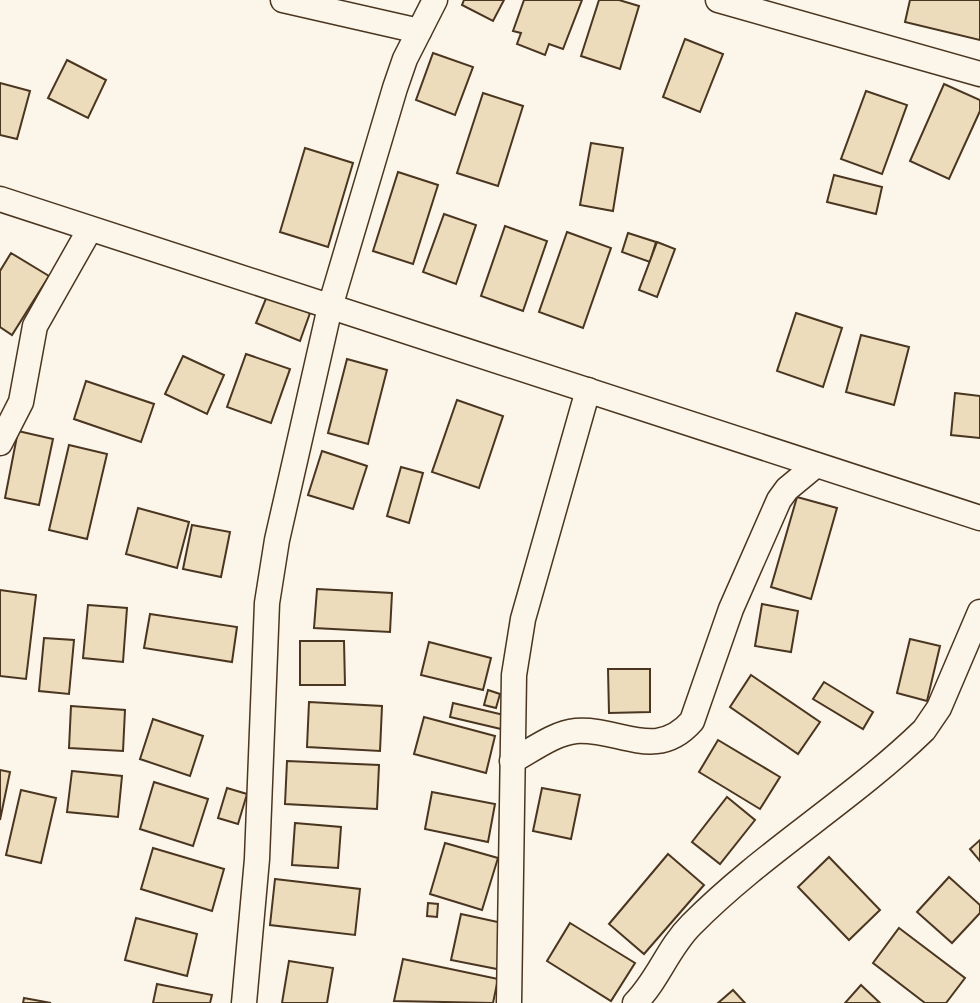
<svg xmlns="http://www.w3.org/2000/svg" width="980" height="1003" font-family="'Golos Text',sans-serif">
	<rect width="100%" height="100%" fill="#fbf6e9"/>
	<g fill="#ecdcbc" stroke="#4a3520" stroke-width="2">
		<path d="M464 0H504L493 21 462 5Z"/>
		<path d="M524 0H582L563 49 549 44 545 55 517 44 521 33 513 31Z"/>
		<path d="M599 0H619L639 6 620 69 581 56Z"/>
		<path d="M910 0H980V40L905 22Z"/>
		<path d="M685 39 723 54 700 112 663 97Z"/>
		<path d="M433 53 473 67 455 115 416 100Z"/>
		<path d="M67 60 106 80 88 118 48 98Z"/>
		<path d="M0 83 30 91 17 139 0 135Z"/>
		<path d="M944 84 980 100V111L949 179 910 161Z"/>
		<path d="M866 91 907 105 882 174 841 159Z"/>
		<path d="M483 93 523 106 498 186 457 173Z"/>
		<path d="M591 143 623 148 613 211 580 205Z"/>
		<path d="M305 148 353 163 328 247 280 232Z"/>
		<path d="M398 172 438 185 413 264 373 251Z"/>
		<path d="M834 175 882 187 876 214 827 202Z"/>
		<path d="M444 214 476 225 456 284 423 272Z"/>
		<path d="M505 226 547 241 523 311 481 296Z"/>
		<path d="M567 232 611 248 583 328 539 312Z"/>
		<path d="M628 233 656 242 650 262 622 252Z"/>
		<path d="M657 242 675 249 657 297 639 290Z"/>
		<path d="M11 253 49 276 12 335 0 327V271Z"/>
		<path d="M267 296 310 313 300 341 256 323Z"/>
		<path d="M796 313 842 328 823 387 777 371Z"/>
		<path d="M861 335 909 347 894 405 846 392Z"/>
		<path d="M246 354 290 369 271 423 227 407Z"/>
		<path d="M183 356 224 375 207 414 165 394Z"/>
		<path d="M347 359 387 370 368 444 328 433Z"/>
		<path d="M86 381 154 404 141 442 74 419Z"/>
		<path d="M955 393 980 396V438L951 435Z"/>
		<path d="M457 400 503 416 479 488 432 472Z"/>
		<path d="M18 431 53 439 39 505 5 498Z"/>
		<path d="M69 445 107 454 87 539 49 530Z"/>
		<path d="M322 451 367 466 353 509 308 495Z"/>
		<path d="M401 467 423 473 409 523 387 516Z"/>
		<path d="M797 497 837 508 811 599 771 587Z"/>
		<path d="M138 508 189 522 177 568 126 554Z"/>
		<path d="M192 525 230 532 221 577 183 569Z"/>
		<path d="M317 589 392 593 390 632 314 628Z"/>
		<path d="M0 590 36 595 26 679 0 676Z"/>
		<path d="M762 604 798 611 791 652 755 646Z"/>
		<path d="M88 605 127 608 123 662 83 658Z"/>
		<path d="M150 614 237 627 232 662 144 648Z"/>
		<path d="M44 638 74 640 69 694 39 691Z"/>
		<path d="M910 639 940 646 927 701 897 693Z"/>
		<path d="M300 641H344L345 685H300Z"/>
		<path d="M429 642 491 658 483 690 421 675Z"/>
		<path d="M608 669H650V712L609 713Z"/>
		<path d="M751 675 820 722 798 754 730 707Z"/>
		<path d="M824 682 873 712 863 729 813 699Z"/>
		<path d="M488 690 500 694 496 708 484 705Z"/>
		<path d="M309 702 382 706 380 751 307 747Z"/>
		<path d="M453 703 504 715 501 729 450 717Z"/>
		<path d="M71 706 125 710 123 751 69 748Z"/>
		<path d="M424 717 495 736 486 773 414 754Z"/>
		<path d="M153 719 203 736 190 776 140 759Z"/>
		<path d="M718 740 780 777 760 809 699 772Z"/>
		<path d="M287 761 379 765 377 809 285 804Z"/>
		<path d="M0 770 10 772 0 820Z"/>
		<path d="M72 771 122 776 118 817 67 812Z"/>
		<path d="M154 782 208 799 193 846 140 829Z"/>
		<path d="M227 788 247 794 238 824 218 818Z"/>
		<path d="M542 788 580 795 571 839 533 831Z"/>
		<path d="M21 790 56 798 41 863 6 855Z"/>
		<path d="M432 792 495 804 488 842 425 829Z"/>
		<path d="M727 797 755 820 720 864 692 842Z"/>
		<path d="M295 823 341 827 338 868 292 865Z"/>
		<path d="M980 840V861L970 849Z"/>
		<path d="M445 843 498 858 482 910 430 894Z"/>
		<path d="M153 848 224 869 212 911 141 889Z"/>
		<path d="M668 854 704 885 644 954 609 924Z"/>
		<path d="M829 857 880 910 849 940 798 887Z"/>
		<path d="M949 877 980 905V913L952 943 917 912Z"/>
		<path d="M275 879 360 889 355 935 270 925Z"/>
		<path d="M428 903 438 904 437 917 427 916Z"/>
		<path d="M461 914 507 924 502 970 451 960Z"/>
		<path d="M136 918 197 934 187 976 125 960Z"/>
		<path d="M570 923 635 963 611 1001 547 961Z"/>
		<path d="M899 928 965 978 946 1003H925L873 963Z"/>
		<path d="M403 959 498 979 493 1003 394 1001Z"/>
		<path d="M289 961 333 968 327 1003H282Z"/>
		<path d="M157 984 212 995 210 1003H153Z"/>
		<path d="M861 985 880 1003H845Z"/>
		<path d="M733 990 745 1003H718Z"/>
		<path d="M24 998 51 1003H23Z"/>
	</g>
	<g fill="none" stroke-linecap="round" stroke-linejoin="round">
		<g stroke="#4a3520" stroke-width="27">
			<g id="minor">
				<path d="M283 0 419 31"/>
				<path d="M718 0 980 74"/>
				<path d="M0 199 980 518"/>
				<path d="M0 443 21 402 35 326 90 229"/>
				<path d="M512 761C531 751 554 733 576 731 620 728 656 762 692 721L731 609 779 500 787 489 816 465"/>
				<path d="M244 1003 257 859 267 603 277 540 330 307 395 88 405 59 435 0"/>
				<path d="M509 1003 514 675 523 619 588 390"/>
				<path d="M635 1003C658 980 668 948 691 925 762 853 852 800 924 730L939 708 980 612"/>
			</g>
		</g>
		<use href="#minor" stroke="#fbf6e9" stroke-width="24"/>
	</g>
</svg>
